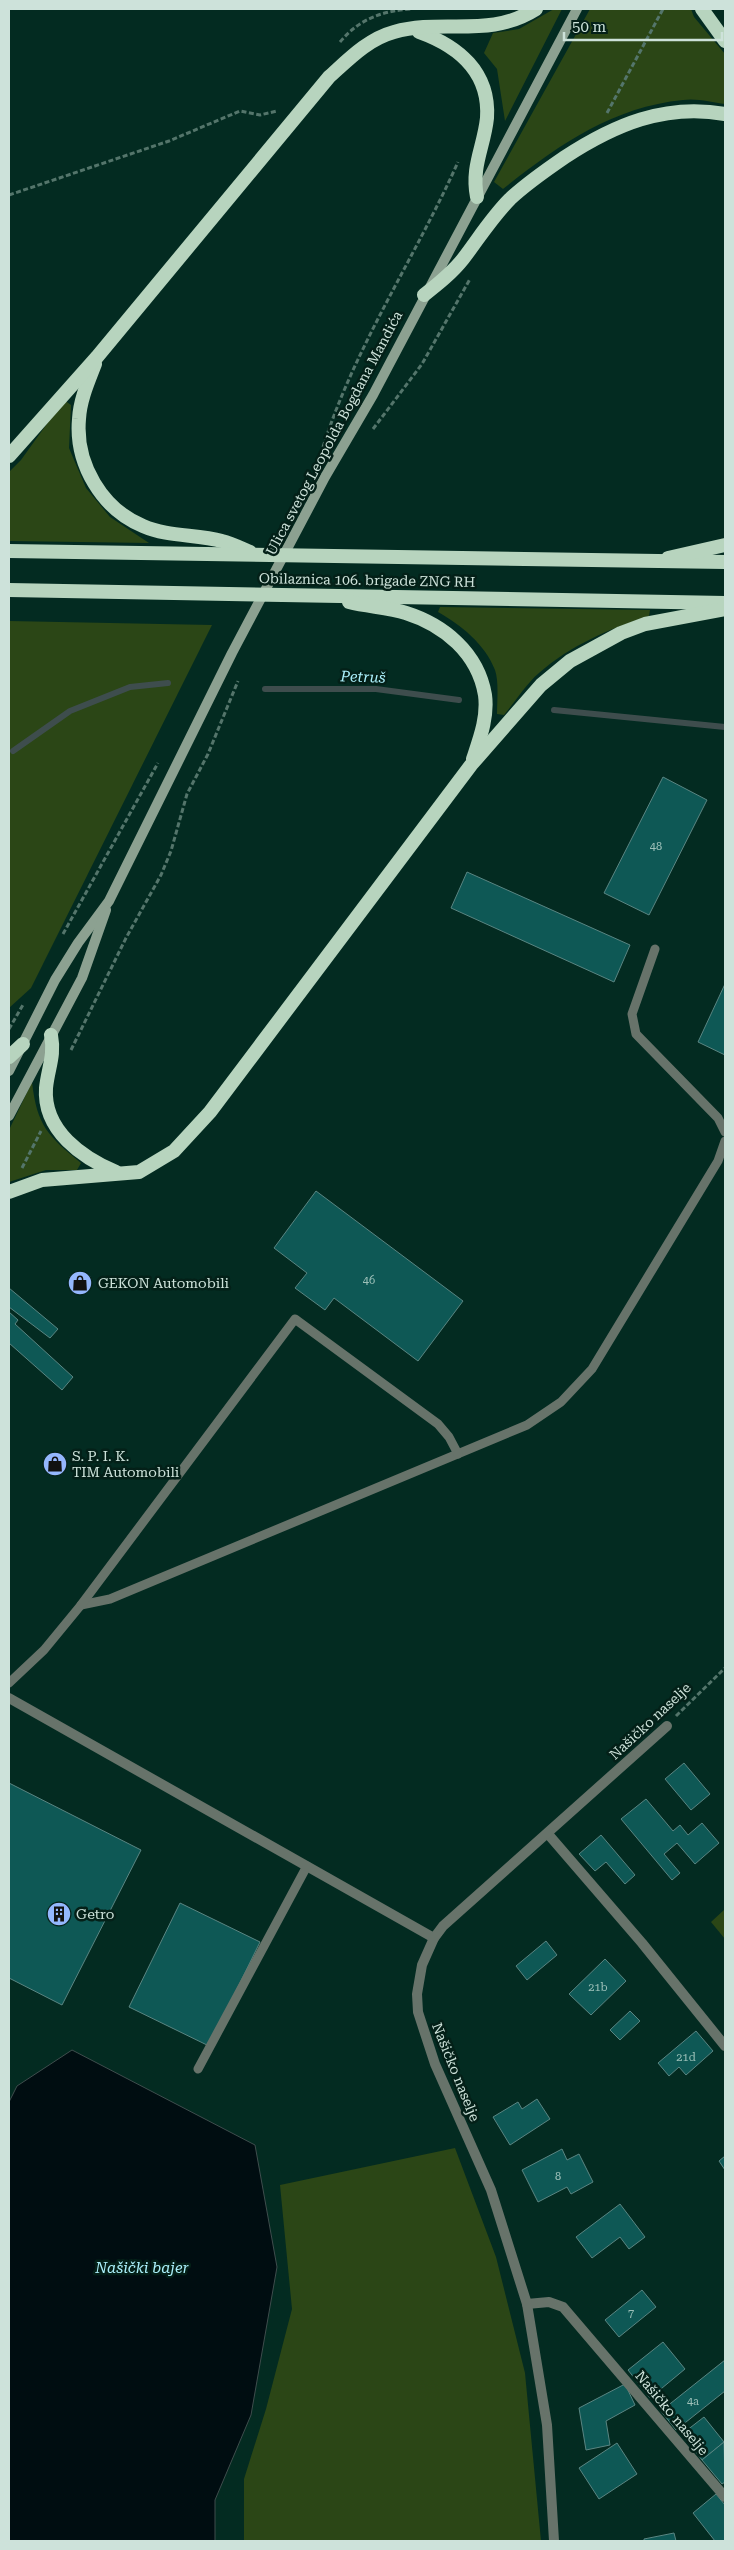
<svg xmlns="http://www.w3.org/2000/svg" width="734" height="2550" font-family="'Roboto Serif',serif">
	<rect width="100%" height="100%" fill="#032b21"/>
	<g fill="#2b4616">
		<path d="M554 9H562L505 121 497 69 484 53 493 33 519 29Z"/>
		<path d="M590 9H691L694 17 725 54V104C712 102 696 98 683 100 612 107 557 146 503 189L494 182Z"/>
		<path d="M64 400 71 405 69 448 86 488 110 517 149 543 9 541V472L21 460Z"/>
		<path d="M440 607 650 610 649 616C609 629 571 645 539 673 526 684 515 702 504 715L497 714C497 701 499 682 495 670 485 644 461 625 438 612Z"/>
		<path d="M9 621 212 625 31 988 9 1008Z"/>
		<path d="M32 1082C37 1126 48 1136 81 1163L77 1170H46L9 1182V1130Z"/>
		<path d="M725 1909V1939L711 1922Z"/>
		<path d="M455 2148 496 2257 525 2373 541 2541H244V2479L266 2409 292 2309 280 2185Z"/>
	</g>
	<path fill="#000d11" stroke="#3e4d4d" d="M72 2050 255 2145 277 2267 251 2415 215 2500V2541H9V2102L17 2086Z"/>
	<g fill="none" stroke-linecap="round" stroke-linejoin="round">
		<g stroke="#3e4d4d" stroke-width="6">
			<path d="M265 689H376L459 700"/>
			<path d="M554 710 725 727"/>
			<path d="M13 751 70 711 130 687 168 683"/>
		</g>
	</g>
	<g fill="#0e5855" stroke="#5a8582">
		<path d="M663 777 707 800 649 915 604 893Z"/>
		<path d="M467 872 630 945 614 982 451 908Z"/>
		<path d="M725 984V1055L698 1042Z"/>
		<path d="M316 1191 463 1301 418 1361 334 1298 325 1310 295 1288 307 1273 274 1248Z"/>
		<path d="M9 1288 58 1329 50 1338 9 1307Z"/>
		<path d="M9 1312 18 1320 15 1324 73 1377 62 1390 9 1343Z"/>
		<path d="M684 1763 710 1794 691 1810 665 1779Z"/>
		<path d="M9 1783 141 1850 62 2005 9 1978Z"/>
		<path d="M646 1799 673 1831 680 1825 688 1835 702 1823 719 1843 695 1864 677 1843 664 1854 680 1873 672 1880 621 1819Z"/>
		<path d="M601 1835 635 1875 625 1884 606 1862 595 1871 579 1854Z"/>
		<path d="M180 1903 260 1942 209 2046 129 2007Z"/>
		<path d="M546 1941 557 1955 527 1980 516 1966Z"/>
		<path d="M605 1959 626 1981 591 2015 569 1994Z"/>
		<path d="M630 2011 640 2021 620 2040 610 2030Z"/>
		<path d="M696 2031 713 2051 686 2075 679 2067 669 2076 658 2063Z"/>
		<path d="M537 2099 550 2119 510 2145 493 2117 518 2102 522 2109Z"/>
		<path d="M562 2149 567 2160 579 2154 593 2182 571 2194 567 2187 538 2202 522 2170Z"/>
		<path d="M725 2156V2170L719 2161Z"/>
		<path d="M620 2204 645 2237 629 2249 620 2237 592 2258 576 2237Z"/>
		<path d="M642 2290 656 2307 619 2337 605 2320Z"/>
		<path d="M663 2342 685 2369 650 2398 628 2370Z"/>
		<path d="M725 2360V2391L676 2430 661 2411Z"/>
		<path d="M625 2384 635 2405 606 2421 610 2445 586 2450 579 2408Z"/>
		<path d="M704 2417 724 2442 702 2460 682 2434Z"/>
		<path d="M724 2442 725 2482 722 2484 702 2460Z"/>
		<path d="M617 2443 637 2474 599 2499 579 2468Z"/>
		<path d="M716 2494 725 2505V2541H715L693 2513Z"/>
		<path d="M674 2533 676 2541H644V2539Z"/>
	</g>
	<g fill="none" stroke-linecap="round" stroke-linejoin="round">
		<g stroke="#54756b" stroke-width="3" stroke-dasharray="5 2.5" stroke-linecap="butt">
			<path d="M340 42C359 19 382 11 411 9"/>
			<path d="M607 113 663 9"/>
			<path d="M9 195 169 141 240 111 260 115 277 111"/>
			<path d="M373 429 422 364 470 279"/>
			<path d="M323 447C355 346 415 258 458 162"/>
			<path d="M63 934 158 763"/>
			<path d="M9 1029 24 1003"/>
			<path d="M71 1050 126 938 161 875 171 851 187 794 208 754 238 681"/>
			<path d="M22 1168 41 1131"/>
			<path d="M676 1716 725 1668"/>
		</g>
		<g stroke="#67736a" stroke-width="9">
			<path d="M655 949 632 1014 636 1034 718 1118 725 1132"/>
			<path d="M81 1605 110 1599 527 1425 561 1402 592 1369 718 1161 725 1141"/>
			<path d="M9 1683 44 1650 81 1605 295 1319 438 1424 449 1437 458 1454"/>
			<path d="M198 2069 307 1866"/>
		</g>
		<g stroke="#67736a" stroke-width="10">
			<path d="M9 1698 434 1938"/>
			<path d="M548 1834 642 1943 725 2046"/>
			<path d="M527 2304 549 2302 563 2307 725 2497"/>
			<path d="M554 2541 547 2425 527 2304 491 2190 435 2064 418 2012 417 1994 422 1965 434 1938 443 1926 667 1726"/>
		</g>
		<g stroke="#8ca191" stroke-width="10">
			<path d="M9 1071 55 980 78 943 109 901 232 653 325 477 373 395 577 9"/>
			<path d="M9 1116 82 978 106 910"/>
		</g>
		<g stroke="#b7d4be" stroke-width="14">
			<path d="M702 9 725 41"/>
			<path d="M419 32C458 46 490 72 487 118 484 147 471 166 477 197"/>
			<path d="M424 295C438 284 452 273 463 259 479 238 492 217 510 199 527 183 546 170 565 157 614 125 665 103 725 114"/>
			<path d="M95 364C88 382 80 400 79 419 75 464 102 509 143 526 168 537 196 534 222 541 231 543 241 548 250 552"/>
			<path d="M9 456 97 357 329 77C349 59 368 39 394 32 443 18 489 39 536 9"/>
			<path d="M9 551 725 562"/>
			<path d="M668 558 725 545"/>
			<path d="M9 590 725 603"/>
			<path d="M349 602C368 607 388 607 406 613 444 625 478 653 485 695 488 717 480 738 473 759"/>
			<path d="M51 1035C55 1056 48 1068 46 1088 43 1131 83 1158 116 1172"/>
			<path d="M9 1057 23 1044"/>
			<path d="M9 1192 42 1180 139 1172 174 1151 210 1112 471 765 541 685 570 661 621 633 645 624 725 609"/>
		</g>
	</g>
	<defs>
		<g id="shop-disc" transform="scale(1.25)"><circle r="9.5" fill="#94b7fd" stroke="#042018"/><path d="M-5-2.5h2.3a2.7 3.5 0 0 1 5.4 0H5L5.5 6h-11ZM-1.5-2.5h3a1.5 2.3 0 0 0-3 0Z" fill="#111"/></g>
		<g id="building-disc" transform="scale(1.25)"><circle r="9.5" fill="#94b7fd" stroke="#042018"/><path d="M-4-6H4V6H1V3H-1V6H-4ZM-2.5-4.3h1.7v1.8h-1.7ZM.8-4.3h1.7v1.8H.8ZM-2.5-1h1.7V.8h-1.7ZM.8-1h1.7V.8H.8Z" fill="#111"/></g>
	</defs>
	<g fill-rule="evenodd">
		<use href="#shop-disc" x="80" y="1283"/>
		<use href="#shop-disc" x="55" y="1464"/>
		<use href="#building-disc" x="59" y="1914"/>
	</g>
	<g text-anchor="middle" stroke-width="5" stroke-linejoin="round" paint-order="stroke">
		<g font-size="11" fill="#9dc0b9">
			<text x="656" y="850">48</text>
			<text x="369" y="1284">46</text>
			<text x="598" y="1991">21b</text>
			<text x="686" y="2061">21d</text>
			<text x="558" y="2180">8</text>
			<text x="631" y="2317">7</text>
			<text x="693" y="2405">4a</text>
		</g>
		<g font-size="14" fill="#cde2da" stroke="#042018">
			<text transform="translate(334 433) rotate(-62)" y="5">Ulica svetog Leopolda Bogdana Mandića</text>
			<text transform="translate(367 580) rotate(1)" y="5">Obilaznica 106. brigade ZNG RH</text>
			<text transform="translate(650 1721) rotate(-43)" y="5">Našičko naselje</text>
			<text transform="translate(456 2072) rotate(68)" y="5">Našičko naselje</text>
			<text transform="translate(672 2413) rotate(50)" y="5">Našičko naselje</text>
		</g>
		<g font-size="14" fill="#cde2da" stroke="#042018" text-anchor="start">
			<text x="98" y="1288">GEKON Automobili</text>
			<text x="72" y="1461">S. P. I. K.<tspan x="72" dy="16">TIM Automobili</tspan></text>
			<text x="76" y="1919">Getro</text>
		</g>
		<g font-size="15" font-style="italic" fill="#abeffa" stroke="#042018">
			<text transform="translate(363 677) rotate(2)" y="5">Petruš</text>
			<text x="142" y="2273">Našički bajer</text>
		</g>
	</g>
	<rect width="734" height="2550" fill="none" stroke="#cde2da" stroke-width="20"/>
	<path d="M564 32v8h158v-8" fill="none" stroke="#cde2da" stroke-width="2.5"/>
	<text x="572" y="32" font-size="15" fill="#cde2da" stroke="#042018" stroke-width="4" paint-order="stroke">50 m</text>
</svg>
